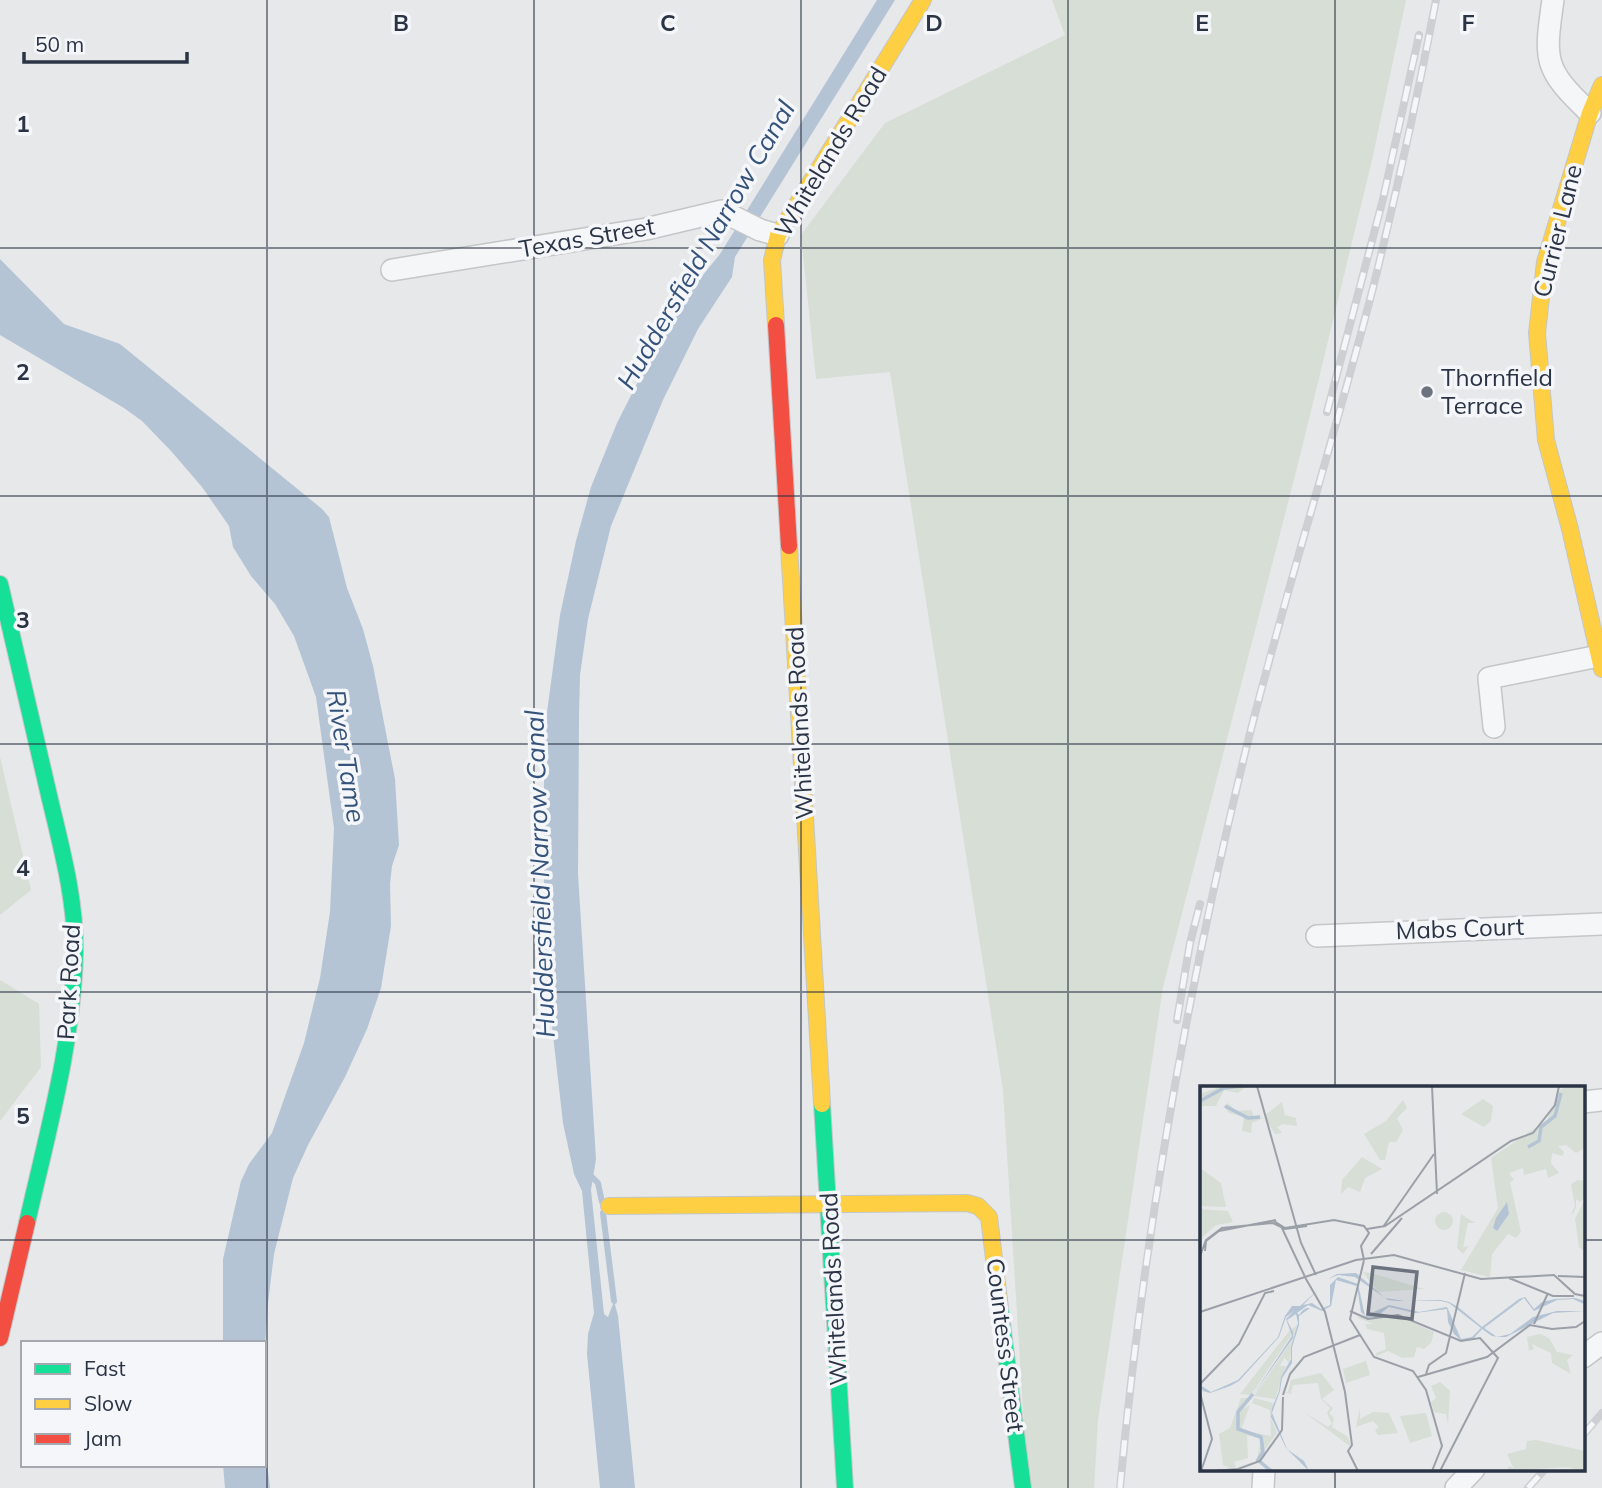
<svg xmlns="http://www.w3.org/2000/svg" width="1602" height="1488" font-family="Mulish,sans-serif">
	<rect width="100%" height="100%" fill="#e6e8ea"/>
	<g fill="#d6ded6">
		<path d="M1052 0H1406L1372 160 1299 460 1163 987 1098 1420 1094 1488H1028L1003 1090 890 372 816 379 801 235 885 123 1065 35Z"/>
		<path d="M0 757 31 890 0 915Z"/>
		<path d="M0 980 39 1004 41 1067 0 1121Z"/>
	</g>
	<g fill="#b4c4d5">
		<path d="M877 0H895L735 257 732 277 698 329 663 400 611 526 588 619 580 675 579 717 578 874 596 1159 591 1190 604 1314 608 1317 614 1301 618 1316 635 1488H600L587 1354 588 1334 594 1313 582 1191 574 1174 563 1123 547 982 544 895V735L560 615 576 541 591 487 617 423 674 311 720 254Z"/>
		<path d="M0 259 64 324 120 344 322 509 329 517 347 588 363 629 373 666 395 779 399 845 392 866 390 884 391 926 381 988 367 1029 345 1077 308 1145 293 1178 274 1254 268 1303 264 1360V1343H223V1259L241 1181 249 1164 272 1133 304 1043 320 978 330 912 334 828 316 697 294 636 275 604 251 576 233 547 229 526 202 487 171 451 142 421 124 408 0 335Z"/>
		<path d="M264 1439 270 1488H225L223 1465H264Z"/>
	</g>
	<g fill="none" stroke-linecap="round" stroke-linejoin="round">
		<g stroke="#b4c4d5" stroke-width="6">
			<path d="M593 1178 598 1183 602 1202"/>
			<path d="M603 1213 614 1301"/>
		</g>
		<g stroke="#c4c6c8" stroke-width="24">
			<g id="street">
				<path d="M1553 0C1544 62 1544 69 1590 113"/>
				<path d="M392 270 646 229 722 211 760 230 778 235"/>
				<path d="M1494 727 1489 678 1599 656"/>
				<path d="M1317 936 1602 924"/>
				<path d="M1583 1102 1602 1100"/>
				<path d="M1583 1357 1602 1343"/>
				<path d="M1263 1488 1264 1469"/>
				<path d="M1456 1488 1474 1469"/>
			</g>
		</g>
		<g stroke="#c4c6c8" stroke-width="18">
			<g id="fast">
				<path d="M0 584C16 653 32 722 48 791 60 843 76 898 75 952 73 1044 47 1134 27 1223"/>
				<path d="M822 1104 845 1488"/>
				<path d="M999 1300 1023 1488"/>
			</g>
		</g>
		<g stroke="#c4c6c8" stroke-width="18">
			<g id="slow">
				<path d="M1602 85 1590 113 1545 262 1537 333 1546 440 1570 529 1602 669"/>
				<path d="M776 325 772 260 778 235 923 0"/>
				<path d="M789 546 822 1104"/>
				<path d="M609 1206 967 1203 978 1206 989 1217 999 1300"/>
			</g>
		</g>
		<g stroke="#c4c6c8" stroke-width="18">
			<g id="jam">
				<path d="M776 325 789 546"/>
				<path d="M0 1338 27 1223"/>
			</g>
		</g>
		<use href="#street" stroke="#f5f6f7" stroke-width="21"/>
		<use href="#fast" stroke="#16e098" stroke-width="16"/>
		<use href="#slow" stroke="#ffcf43" stroke-width="16"/>
		<use href="#jam" stroke="#f24e42" stroke-width="16"/>
		<g stroke="#cecfd2" stroke-width="8">
			<g id="rail">
				<path d="M1327 412 1383 199 1419 35"/>
				<path d="M1177 1020 1190 943 1200 904"/>
				<path d="M1583 1435 1602 1413"/>
				<path d="M1120 1488C1143 1239 1187 992 1246 749 1285 593 1334 440 1374 284 1397 190 1418 95 1436 0"/>
				<path d="M1528 1488 1545 1469"/>
			</g>
		</g>
		<use href="#rail" stroke="#f4f6f9" stroke-width="5" stroke-dasharray="16" stroke-linecap="butt"/>
	</g>
	<path fill="none" stroke="#2b3445" stroke-width="2" stroke-opacity="0.55" d="M267 0V1488M534 0V1488M801 0V1488M1068 0V1488M1335 0V1087M0 248H1602M0 496H1602M0 744H1602M0 992H1602M0 1240H1201M1583 1240H1602M1335 1469V1488"/>
	<circle fill="#6c737f" stroke="#f4f6f9" stroke-width="2.5" cx="1427" cy="392" r="7"/>
	<g text-anchor="middle" stroke-width="7" stroke-linejoin="round" paint-order="stroke">
		<g font-size="24" fill="#2b3445" stroke="#f4f6f9">
			<text transform="translate(831 152) rotate(-59)" y="8">Whitelands Road</text>
			<text transform="translate(1558 231) rotate(-76)" y="8">Currier Lane</text>
			<text transform="translate(587 238) rotate(-10)" y="8">Texas Street</text>
			<text transform="translate(800 723) rotate(-93)" y="8">Whitelands Road</text>
			<text transform="translate(1460 929) rotate(-2)" y="8">Mabs Court</text>
			<text transform="translate(69 982) rotate(-87)" y="8">Park Road</text>
			<text transform="translate(834 1289) rotate(-93)" y="8">Whitelands Road</text>
			<text transform="translate(1005 1345) rotate(83)" y="8">Countess Street</text>
		</g>
		<g font-size="24" fill="#2b3445" stroke="#f4f6f9" text-anchor="start">
			<text x="1441" y="386">Thornfield<tspan x="1441" dy="28">Terrace</tspan></text>
		</g>
		<g font-size="26" font-style="italic" fill="#34527a" stroke="#f4f6f9">
			<text transform="translate(706 245) rotate(-60)" y="9">Huddersfield Narrow Canal</text>
			<text transform="translate(346 756) rotate(81)" y="9">River Tame</text>
			<text transform="translate(540 874) rotate(-92)" y="9">Huddersfield Narrow Canal</text>
		</g>
	</g>
	<g transform="translate(1200 1086)">
		<rect width="385" height="385" fill="#e6e8ea"/>
		<path d="M22 0H47L38 7 24 4 16 20H0V8ZM367 0H385V62L376 67 366 59 358 60 364 66 362 70 352 67 351 77 359 87 348 92 346 83 324 89 323 82 309 87 314 94 310 96 321 146 316 152 308 148 292 168 290 191 261 184 298 122 291 72 347 34 359 5ZM283 13 293 20 291 35 284 41 261 28ZM203 14 207 22 197 32 203 44 196 56H189L185 74H180L164 48 186 35ZM82 16 85 29 96 32 97 40 83 38 77 41 82 47 75 48 64 30ZM28 17 36 25 52 24 53 30 63 32 52 37 51 47 42 45 44 31 29 27 24 21ZM162 71 182 83 165 92 160 106 148 101 141 108 142 94ZM0 82 21 97 26 121 0 120ZM378 94 385 95V112L380 116 376 113V121L374 126 370 130 375 120 371 98ZM383 117 385 118V166L379 161 375 133ZM0 123 28 125 33 136 16 139 0 153ZM235 135a9 9 0 1 1 18 0a9 9 0 1 1-18 0ZM261 128 275 137H268L263 161 269 160 263 168 257 162ZM163 186 171 187 224 203 177 206ZM198 230 234 246 231 257 224 263 217 261 214 271 202 272 188 265 177 270 176 267 186 263 184 247 167 243 165 238H173L156 231ZM97 239 89 276 84 272 80 280H86L75 313 54 310 93 253 92 243ZM90 244 91 250 51 309 40 308ZM340 248 349 252 357 266 373 269 367 274 371 288 352 277 351 267 332 258 334 263 329 265 327 251ZM166 275 170 289 146 297 143 283ZM121 287 134 304 122 313 133 322 129 327 134 332 132 341 148 351 151 361 104 326 128 341 132 338 127 327 130 322 121 313 118 297 93 299 91 308 84 306H88L91 294ZM240 296 250 305 248 338 246 328 234 326 231 316 236 312 231 300ZM41 312H51L38 325 36 333 39 338V325L50 319 41 344 71 350 70 324 52 317 54 312 73 317 71 333 77 347 57 374 61 353 47 349 48 372 34 376 36 381 31 382 23 379 19 348 30 342ZM160 322V333L173 326 189 327 198 347 178 349 175 344 179 341 173 335 156 341ZM226 327 232 350 210 357 200 330ZM336 354 385 365V385L366 381 305 385 310 380 314 383 307 368 326 363 327 355Z" fill="#d6ded6"/>
		<path d="M307 116 309 128 297 145 293 142 296 132ZM156 187 185 212 205 215 241 214 249 216 258 221 282 241 319 213 325 211 334 223 342 216 355 213 375 212 385 215 384 218 373 213 357 214 334 225 324 212 284 242 297 251 310 248 333 231 357 225H385L353 227 306 251H299L292 250 282 243 273 253 262 255 254 248 248 236 247 223 215 227 189 221 176 231 167 232 161 226 157 200 136 194 131 220 122 225 108 219 97 227 99 229 103 224 107 222H110L99 230V239L92 261V277L82 292 80 305 72 327 87 363 104 375 109 385 86 362 71 331 72 322 79 305 81 291 91 273V261L98 237 96 228 87 234 93 246V252L51 312 92 250 86 233 94 225 86 231 79 251 39 295 30 300 10 307 3 305 0 299 11 306 38 294 78 251 85 230 92 220H100L118 204 103 219 112 217 121 223 130 219V199L138 191 158 198 165 230 189 219 219 226 247 221 261 253 272 251 281 242 249 217 241 215H198L188 214 155 191 138 189 128 193 137 188Z" fill="#b4c4d5"/>
		<path fill="none" stroke="#b4c4d5" stroke-width="3.5" d="M0 15 24 2 42 0M25 20 48 32 60 31M328 61 339 55 341 41 355 30 361 7M53 308 38 326V343L61 351 63 366 58 374 71 385"/>
		<path fill="none" stroke="#9ba0a8" stroke-width="2" d="M57 0 101 157 116 189M232 0 237 108M74 135 85 142 134 134 164 140 169 147 161 160 164 174M81 140 106 193M183 141 234 68M167 143 185 140 311 55 333 47 355 19 359 0M5 165 6 155 19 145 76 134M171 168 202 132M0 170 6 154 22 142 73 137 85 143 107 140M164 174 150 233 174 271 213 285 226 304 242 360 232 385M358 190 385 191M309 192 353 210H374M106 193 125 226 145 306 152 359 148 365 158 385M150 225 168 233 198 229 261 255 280 252 298 272 240 385M0 226 156 174 194 169 281 193 354 189 375 208 385 210M334 238 348 207M226 288 229 279 246 267 265 187M218 291 287 271 330 239 352 243 376 241 385 235M0 298 39 258 65 207 74 205M0 307 12 353 1 385M83 309 90 288 104 271 160 249M12 385 38 383 60 375 82 344 83 311"/>
		<path fill="#6c737f" fill-opacity="0.15" stroke="#6c737f" stroke-width="3.5" d="M173 181 217 186 212 233 168 228Z"/>
		<rect width="385" height="385" fill="none" stroke="#2b3445" stroke-width="3.5"/>
	</g>
	<g font-size="23" text-anchor="middle" font-weight="bold" fill="#2b3445" stroke="#f4f6f9" stroke-width="7" stroke-linejoin="round" paint-order="stroke">
		<text x="401" y="31">B</text>
		<text x="668" y="31">C</text>
		<text x="934" y="31">D</text>
		<text x="1202" y="31">E</text>
		<text x="1468" y="31">F</text>
		<text x="23" y="132">1</text>
		<text x="23" y="380">2</text>
		<text x="23" y="628">3</text>
		<text x="23" y="876">4</text>
		<text x="23" y="1124">5</text>
	</g>
	<rect x="21" y="1341" width="245" height="126" fill="#f4f6f9" stroke="#a4a8b1" stroke-width="2"/>
	<rect x="35" y="1364" width="35" height="10" fill="#16e098" stroke="#a4a8b1" stroke-width="2"/>
	<text x="84" y="1376" font-size="21" fill="#2b3445">Fast</text>
	<rect x="35" y="1399" width="35" height="10" fill="#ffcf43" stroke="#a4a8b1" stroke-width="2"/>
	<text x="84" y="1411" font-size="21" fill="#2b3445">Slow</text>
	<rect x="35" y="1434" width="35" height="10" fill="#f24e42" stroke="#a4a8b1" stroke-width="2"/>
	<text x="84" y="1446" font-size="21" fill="#2b3445">Jam</text>
	<path d="M24 52v10h163v-10" fill="none" stroke="#2b3445" stroke-width="3.5"/>
	<text x="35" y="52" font-size="21" fill="#2b3445" stroke="#f4f6f9" stroke-width="5" paint-order="stroke">50 m</text>
</svg>
